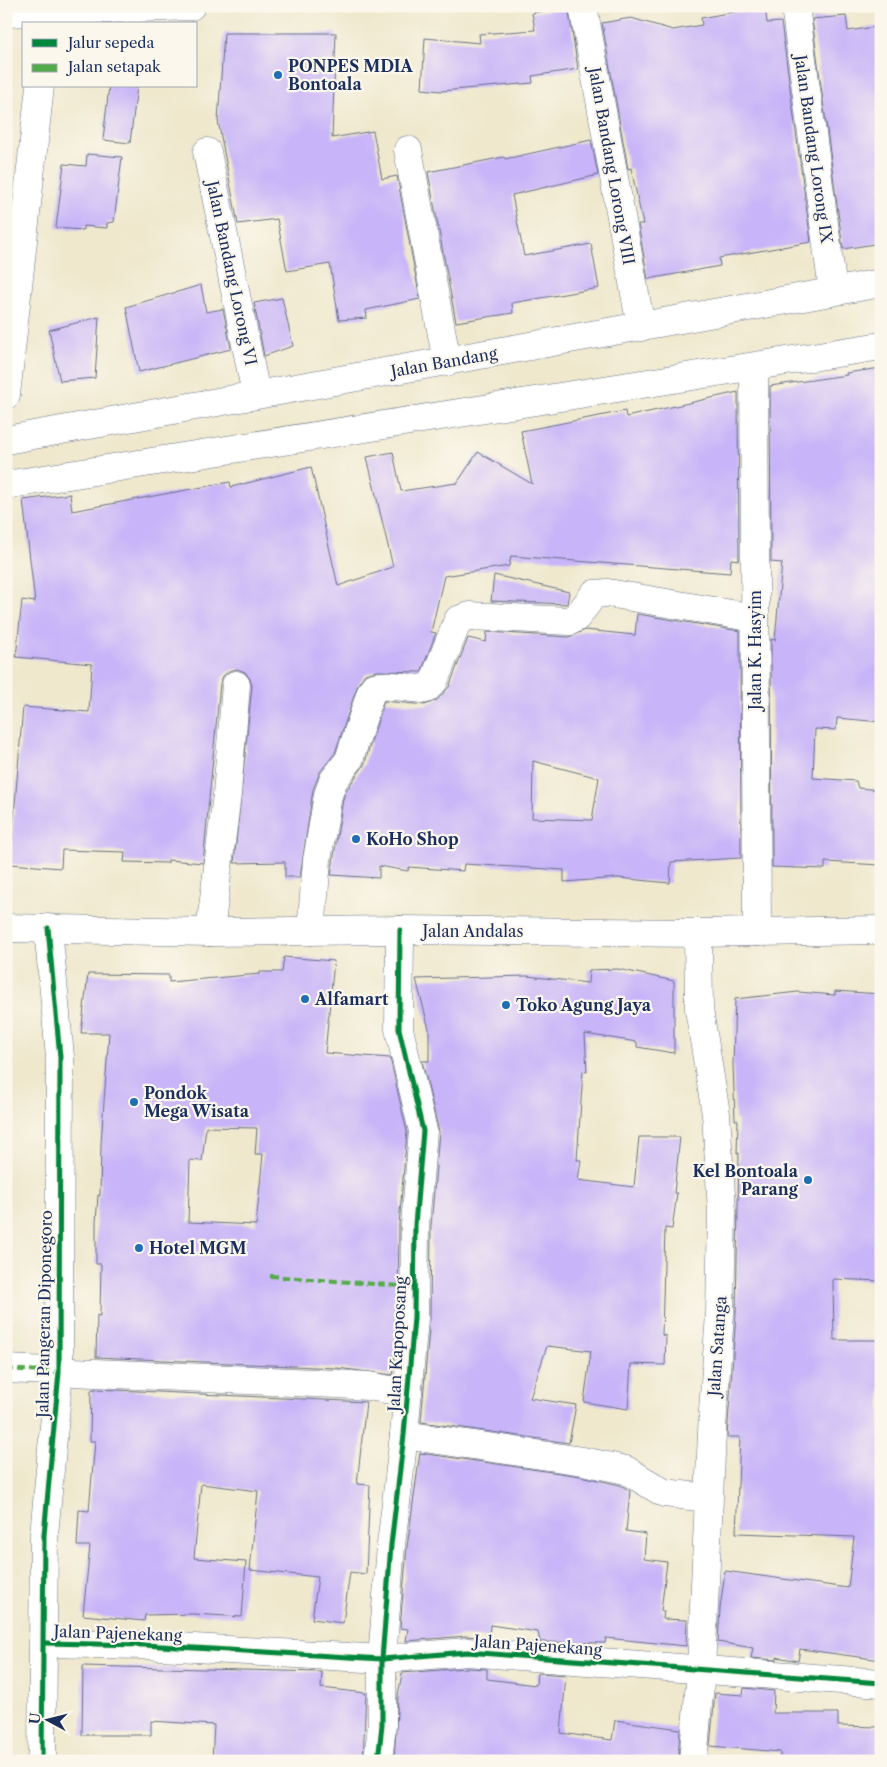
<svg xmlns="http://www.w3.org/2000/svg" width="887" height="1767" font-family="'Libre Caslon Text',serif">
	<rect width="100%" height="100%" fill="#fbf7ec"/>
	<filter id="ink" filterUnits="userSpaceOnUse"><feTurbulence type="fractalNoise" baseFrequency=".02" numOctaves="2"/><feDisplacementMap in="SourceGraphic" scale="10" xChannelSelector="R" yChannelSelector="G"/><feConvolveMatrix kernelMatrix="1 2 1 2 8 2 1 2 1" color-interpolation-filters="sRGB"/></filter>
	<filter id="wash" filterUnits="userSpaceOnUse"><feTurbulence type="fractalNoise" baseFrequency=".0096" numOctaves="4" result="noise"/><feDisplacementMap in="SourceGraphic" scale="20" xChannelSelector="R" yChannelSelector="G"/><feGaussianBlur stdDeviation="1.12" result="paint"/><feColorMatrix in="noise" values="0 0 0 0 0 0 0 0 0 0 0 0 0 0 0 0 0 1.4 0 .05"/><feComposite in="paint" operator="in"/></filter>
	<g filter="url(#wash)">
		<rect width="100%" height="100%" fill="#efe8cd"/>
		<g id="blocks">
			<g fill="#c8b4f8" fill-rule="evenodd">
				<path d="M765 6 767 23 781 22 811 242 719 258 720 266 648 279 638 224H643L631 168 628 169 602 23 631 18 673 30 702 25 701 18Z"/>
				<path d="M568 7 578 69 532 76 533 83 441 91 422 89 425 38 480 43 479 34 535 30 532 13Z"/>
				<path d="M846 16 848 31 881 26V243L843 249 812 19Z"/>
				<path d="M224 33H336L332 138 373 131 382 179 397 176 420 299 366 310 367 318 339 320 330 264 287 271 277 219 238 224 218 121Z"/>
				<path d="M109 86H137L130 143 103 140Z"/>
				<path d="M591 140 598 175 512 195 524 256 591 244 599 288 512 303 513 313 456 322 428 172 504 157 505 159Z"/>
				<path d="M87 154 122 157 114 222 107 223V228L83 226V230L56 228 64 164 86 166Z"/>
				<path d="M201 285 206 312 223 309 231 349 139 372 126 307Z"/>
				<path d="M282 298 293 346 264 356 254 303Z"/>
				<path d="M99 317 95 378 60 381 49 330Z"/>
				<path d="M881 368V722L837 718 836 730 815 729 813 778 856 781 858 788 881 790V865L825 862V869L772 867 771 639 775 640 782 563 771 562 770 386 847 375 846 373Z"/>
				<path d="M738 392 739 560 731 559 730 573 511 556 509 566 444 576 431 632 436 633 421 672 377 671 365 674 358 684 335 753 320 772 313 790 300 877H285V862L234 863 252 686 250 679 245 672 237 669 229 671 223 676 220 684 203 863 168 860V863L124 862 125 852 62 850 61 868 10 864 23 707 89 712 92 664 16 657 22 600 35 602 23 500 70 494 72 511 230 482 231 487 311 467 338 586 393 567 367 457 393 452 401 491 457 483 478 452 532 484 521 431 625 411 626 417Z"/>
				<path d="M494 575 569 592 567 604 491 601Z"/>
				<path d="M637 614 740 631 741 858 671 862 670 883 618 878 564 882V870L464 864 463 871 409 867 408 871 379 866V878L331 875 343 799 347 789 364 765 384 701 425 705 437 700 449 687 468 638 486 642 487 632 569 637 585 630 635 635ZM533 761 599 778 592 820 532 818Z"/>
				<path d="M284 957 334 961 325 1053 390 1058 407 1132 399 1224 398 1317 393 1375 337 1368 96 1357 97 1315 100 1316 101 1264H96V1222L98 1195 100 1196 101 1143 109 1033H81L88 974 169 975V982L260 974V972H282ZM206 1127 257 1128 255 1154H263L256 1225 188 1222 190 1160 202 1161Z"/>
				<path d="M618 969 674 981V1053L637 1047V1042L585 1034 587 1072 583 1071 577 1160H581L578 1180 634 1187 639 1137H680L674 1193H677L672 1229 665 1228 662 1335 666 1336 665 1365 631 1364 628 1409 584 1402 591 1351 547 1346 530 1398 576 1405 569 1443 421 1422 430 1318 431 1226 439 1132 422 1061H429V1029L416 979 527 976 588 983 589 970Z"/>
				<path d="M835 991 881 994V1158H878L876 1205H881V1281L833 1279 834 1340H881V1660L800 1649 798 1661 777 1657V1660L751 1658 753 1648 718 1642 720 1609 725 1571 848 1588 854 1537 736 1533 740 1437H727L736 1314 739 1153H737L738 1120H735L733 1064 735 999 798 992 835 995Z"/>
				<path d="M95 1389 366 1402 357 1484 370 1485 366 1574 350 1572 343 1623 312 1619 318 1577 250 1570 258 1491 201 1484 194 1558 246 1562 242 1617 194 1614 145 1615 144 1621 83 1615 90 1546H77L79 1510 89 1511 95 1441H90L91 1390Z"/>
				<path d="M420 1453 580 1476 620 1485 630 1491 626 1531 646 1534 644 1559 667 1562 661 1611H664L663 1619 687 1620 686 1646 606 1638 605 1643 540 1642 538 1632 490 1625 489 1638 466 1636 406 1641 408 1629 400 1628 407 1547Z"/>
				<path d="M83 1666 322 1672 321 1688 366 1693 363 1761H212L214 1725 151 1721V1735H82Z"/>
				<path d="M467 1668 487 1669V1679L536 1685 537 1673 566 1675 561 1733 612 1740 615 1720 680 1729 678 1761 503 1759V1761H394L398 1696 402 1673Z"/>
				<path d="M744 1688 774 1691 773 1713H838V1726L881 1727V1761H780V1752L710 1746 715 1693 743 1695Z"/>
			</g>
		</g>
	</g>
	<g filter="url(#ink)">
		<use href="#blocks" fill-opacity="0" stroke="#657085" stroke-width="1"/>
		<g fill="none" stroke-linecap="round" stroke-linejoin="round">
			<g stroke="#657085" stroke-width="29">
				<g id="minor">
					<path d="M583 6 641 327"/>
					<path d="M795 6 833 291"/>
					<path d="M6 13 191 6"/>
					<path d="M408 150 447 362"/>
					<path d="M207 152 256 394"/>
					<path d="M754 368 757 932"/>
					<path d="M6 395 40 86"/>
					<path d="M311 931 317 860 328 795 333 781 349 760 371 692 374 687C388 683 410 689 426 689L434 681 458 620 470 616 570 621 577 617 594 594 608 593 755 618"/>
					<path d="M210 932 227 794 236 685"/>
					<path d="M6 1369 336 1384 368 1386 408 1393"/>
					<path d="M404 1435 583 1461 626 1470 664 1493 708 1498"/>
					<path d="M44 1643 144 1645 382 1659 467 1652 881 1683"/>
					<path d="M42 1761 44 1535 59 1372 60 1057 48 928"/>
					<path d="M378 1761 382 1725V1659L391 1545 404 1435 414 1318 415 1225 423 1131 399 1029 400 930"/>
					<path d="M693 1761 701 1671 713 1411 720 1314 722 1211 716 1114 699 1009 698 933"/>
				</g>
			</g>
			<g stroke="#657085" stroke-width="29">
				<g id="major">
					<path d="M6 440 881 283"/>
					<path d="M6 485 881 346"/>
					<path d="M6 928 210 932 400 930 698 933 881 930"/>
				</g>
			</g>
			<use href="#minor" stroke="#fff" stroke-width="28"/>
			<use href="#major" stroke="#fff" stroke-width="28"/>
			<g stroke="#52ab49" stroke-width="4" stroke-dasharray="8 4" stroke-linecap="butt">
				<path d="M270 1276 414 1287"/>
				<path d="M6 1369 59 1372"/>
			</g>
			<g stroke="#fbf7ec" stroke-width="8">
				<g id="cycleway">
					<path d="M44 1643 144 1645 382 1659 467 1652 881 1683"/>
					<path d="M42 1761 44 1535 59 1372 60 1057 48 928"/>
					<path d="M378 1761 382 1725V1659L391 1545 404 1435 414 1318 415 1225 423 1131 399 1029 400 930"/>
				</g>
			</g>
			<use href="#cycleway" stroke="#00873e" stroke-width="5"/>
		</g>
	</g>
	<g fill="#1f6fb2" stroke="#fbf7ec" stroke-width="2">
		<circle cx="278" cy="75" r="5"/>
		<circle cx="356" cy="839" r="5"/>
		<circle cx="305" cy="999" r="5"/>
		<circle cx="506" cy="1005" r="5"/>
		<circle cx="134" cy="1102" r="5"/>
		<circle cx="808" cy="1180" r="5"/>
		<circle cx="139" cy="1248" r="5"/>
	</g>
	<g text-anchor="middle" stroke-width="4.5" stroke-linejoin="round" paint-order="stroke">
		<g font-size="16" font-weight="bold" fill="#1b2f5e" stroke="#fbf7ec" text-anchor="start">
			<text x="288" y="72">PONPES MDIA<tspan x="288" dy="18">Bontoala</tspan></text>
			<text x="366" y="845">KoHo Shop</text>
			<text x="315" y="1005">Alfamart</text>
			<text x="516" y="1011">Toko Agung Jaya</text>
			<text x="144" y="1099">Pondok<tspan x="144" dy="18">Mega Wisata</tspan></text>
			<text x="798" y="1177" text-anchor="end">Kel Bontoala<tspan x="798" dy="18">Parang</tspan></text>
			<text x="149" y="1254">Hotel MGM</text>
		</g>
		<g font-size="16" fill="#1b2f5e" stroke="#fbf7ec">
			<text transform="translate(814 149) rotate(82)" y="6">Jalan Bandang Lorong IX</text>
			<text transform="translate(612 166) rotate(80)" y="6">Jalan Bandang Lorong VIII</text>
			<text transform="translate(232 273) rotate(78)" y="6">Jalan Bandang Lorong VI</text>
			<text transform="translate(444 362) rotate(-10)" y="6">Jalan Bandang</text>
			<text transform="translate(755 650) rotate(-90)" y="6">Jalan K. Hasyim</text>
			<text x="473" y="937">Jalan Andalas</text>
			<text transform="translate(44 1314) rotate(-89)" y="6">Jalan Pangeran Diponegoro</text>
			<text transform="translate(397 1344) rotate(-87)" y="6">Jalan Kapoposang</text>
			<text transform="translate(717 1346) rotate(-86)" y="6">Jalan Satanga</text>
			<text transform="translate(118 1633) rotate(2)" y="6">Jalan Pajenekang</text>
			<text transform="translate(538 1645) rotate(4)" y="6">Jalan Pajenekang</text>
		</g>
	</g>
	<rect width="887" height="1767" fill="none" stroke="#fbf7ec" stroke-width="25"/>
	<rect x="22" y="22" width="175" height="65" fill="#fbf7ec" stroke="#a1a7b3"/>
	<rect x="32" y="39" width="25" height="8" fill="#00873e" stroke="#a1a7b3"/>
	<text x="68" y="48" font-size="15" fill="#1b2f5e">Jalur sepeda</text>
	<rect x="32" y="64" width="25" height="8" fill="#52ab49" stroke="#a1a7b3"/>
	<text x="68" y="72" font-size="15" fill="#1b2f5e">Jalan setapak</text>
	<g transform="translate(48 1720) rotate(277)" stroke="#fbf7ec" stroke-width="4" paint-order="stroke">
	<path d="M0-4L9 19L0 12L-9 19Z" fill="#1b2f5e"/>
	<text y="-8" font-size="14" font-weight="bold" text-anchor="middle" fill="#1b2f5e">U</text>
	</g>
</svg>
